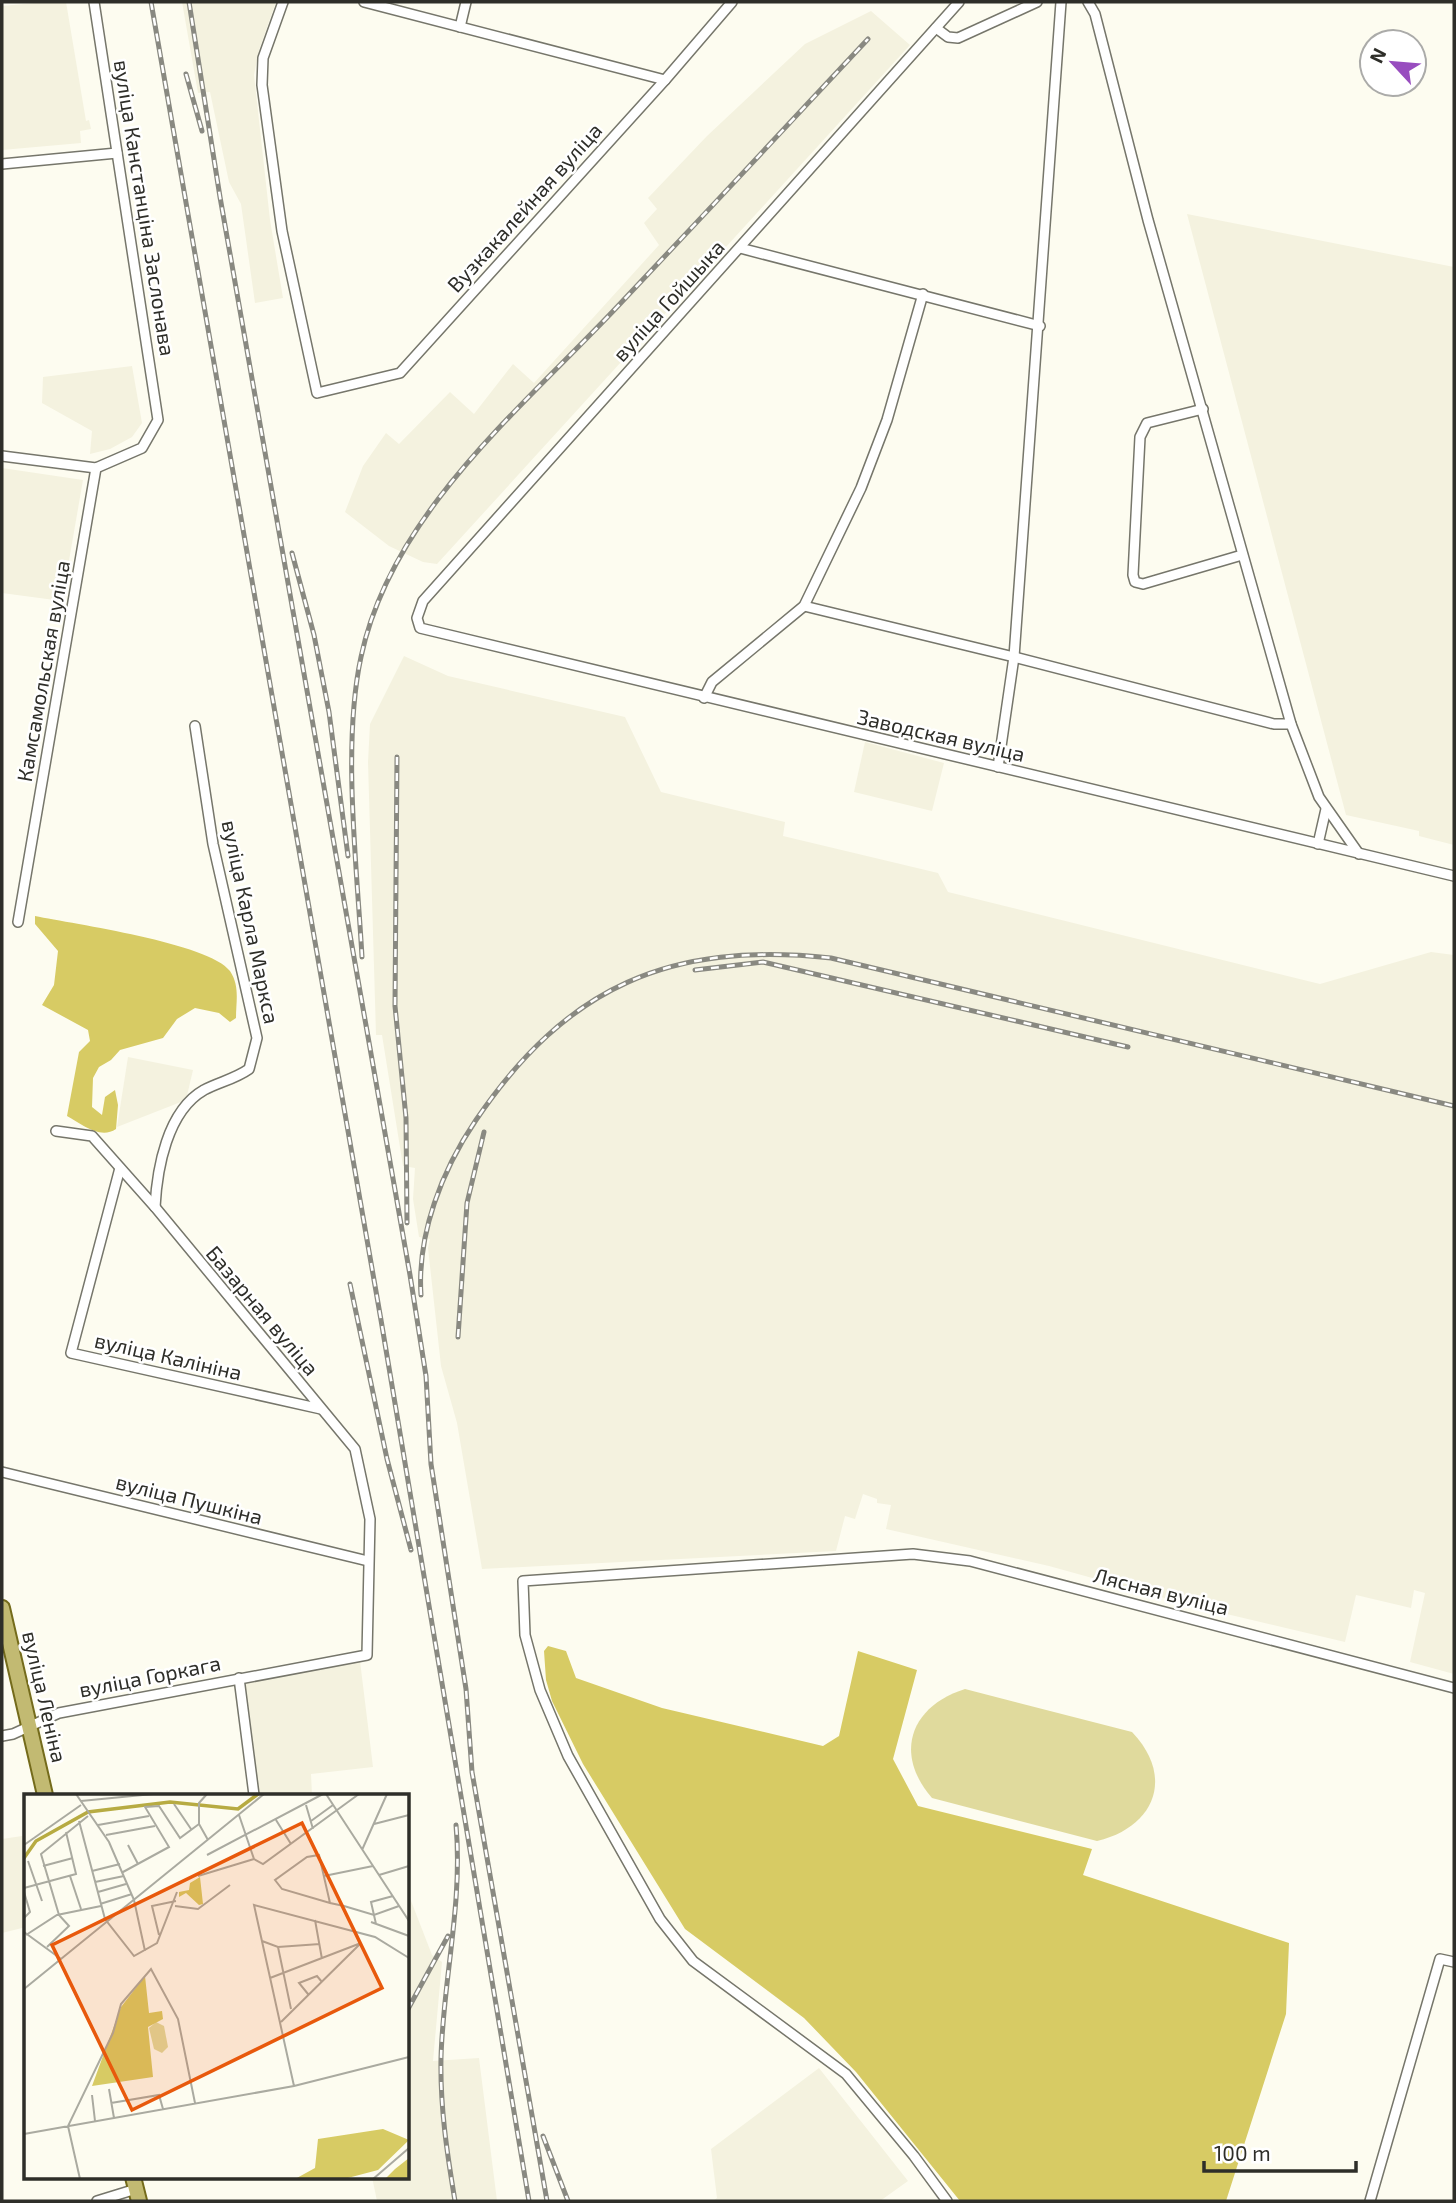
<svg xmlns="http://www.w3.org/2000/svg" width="1456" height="2203" font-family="'Exo 2',sans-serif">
	<rect width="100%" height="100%" fill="#fdfcf0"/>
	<g fill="#f4f2df">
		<path d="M46 2H66L86 121 89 120 91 129 80 131 81 143 2 150V6Z"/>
		<path d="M182 2H276L259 50 254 75 270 220 283 298 255 303 241 204 229 182 210 92 198 93Z"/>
		<path d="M871 11 910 45 437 564 423 562 389 546 345 512 363 466 386 433 399 444 450 392 474 414 513 364 534 383 659 245 644 223 657 209 648 198 707 136 805 44Z"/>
		<path d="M1187 214 1454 267V845L1419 836V831L1410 829 1346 815Z"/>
		<path d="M132 366 142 423 132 437 110 449 90 454 92 431 42 403 43 377Z"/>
		<path d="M2 468 83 480 62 601 2 593Z"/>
		<path d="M404 656 448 676 625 717 661 792 785 822 783 836 938 873 948 892 1320 984 1431 952 1454 955V1674L1410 1662 1425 1593 1414 1590 1411 1608 1356 1595 1345 1642 1197 1607 1049 1566 886 1529 891 1505 877 1503V1499L863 1494 855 1519 845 1516 836 1551 482 1569 457 1423 441 1366 428 1248 430 1239 419 1237 413 1199 415 1168 403 1166 382 1035H376L368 762 370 724Z"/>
		<path d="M865 742 944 763 932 811 854 792Z"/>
		<path d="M128 1057 193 1070 186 1100 117 1127Z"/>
		<path d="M360 1661 373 1767 311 1774 312 1795H249L234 1685Z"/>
		<path d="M22 1836 26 1851V1927L2 1933V1839Z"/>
		<path d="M408 1893 432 1955 442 1962 433 2061 479 2058 497 2201H377L372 2177H408Z"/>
		<path d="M819 2068 908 2181 880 2201H713L717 2198 711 2149Z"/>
	</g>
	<path fill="#e0da9d" d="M965 1689 1132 1732C1175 1777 1155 1827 1097 1841L932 1798C893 1753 911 1706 965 1689Z"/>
	<g fill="#d7cb64">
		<path d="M35 916C74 924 209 943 230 971 240 986 236 1001 236 1018L230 1022 219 1013 195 1008 177 1019 163 1038 120 1050 111 1060 99 1067 93 1078 92 1107 102 1115 105 1097 115 1090 118 1105 116 1129C100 1140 82 1124 67 1116L79 1052 90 1041 88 1030 42 1005 54 985 58 951 35 924Z"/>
		<path d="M548 1646 566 1651 576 1678 662 1708 823 1746 839 1736 858 1651 917 1670 893 1759 918 1806 1092 1849 1083 1875 1289 1943 1286 2014 1226 2201H960L856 2072 804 2018 685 1929 583 1764 552 1701 546 1680 544 1651Z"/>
	</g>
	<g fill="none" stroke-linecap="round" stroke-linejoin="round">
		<g stroke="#76766b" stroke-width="12">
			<g id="minor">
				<path d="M283 2 263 58 262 85 282 231 317 393 400 373 665 80 732 2"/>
				<path d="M364 2 665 80"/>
				<path d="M959 2 423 601 417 618 420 628 1454 876"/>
				<path d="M1088 2 1095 14 1148 220 1291 724 1319 797 1359 854"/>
				<path d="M460 27 466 2"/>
				<path d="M936 28 948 37 958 38 1037 2"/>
				<path d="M2 164 117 153"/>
				<path d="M740 248 1040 326"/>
				<path d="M1203 409 1147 423 1140 437 1133 575 1135 582 1143 584 1242 555"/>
				<path d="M2 456 96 468 142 448 158 420 94 2"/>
				<path d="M804 606 1014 657 1274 724H1291"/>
				<path d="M704 698 712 682 804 606 861 488 887 420 923 294"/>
				<path d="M998 767 1014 657 1061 2"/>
				<path d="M1318 844 1326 809"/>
				<path d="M18 922 96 468"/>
				<path d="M120 1168 71 1353 321 1409"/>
				<path d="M155 1207C157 1169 167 1111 204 1090 219 1082 235 1079 249 1069L257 1038 213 844 195 726"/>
				<path d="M2 1472 368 1561"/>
				<path d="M239 1678 254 1795"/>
				<path d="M2 1736 13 1734 59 1713 367 1655 370 1519 355 1449 155 1207 92 1136 56 1131"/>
				<path d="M97 2201 136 2189"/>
				<path d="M947 2201 914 2156 846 2074 693 1961 660 1919 568 1756 540 1690 525 1635 523 1581 913 1554 970 1561 1454 1688"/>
				<path d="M1370 2201 1440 1959 1454 1962"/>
			</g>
		</g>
		<g stroke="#746b1b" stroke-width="18">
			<g id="primary">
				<path d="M2 1608 45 1795"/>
				<path d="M133 2177 139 2201"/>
			</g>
		</g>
		<use href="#minor" stroke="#fff" stroke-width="9"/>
		<use href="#primary" stroke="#c2ba72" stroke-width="14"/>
		<g stroke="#898981" stroke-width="5">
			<g id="rail">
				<path d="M151 2 381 1320 529 2201"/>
				<path d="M189 2 220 197 410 1275 426 1376 431 1464 466 1689 472 1772 547 2201"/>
				<path d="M186 74 202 131"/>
				<path d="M292 553 314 635 329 712 348 856"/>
				<path d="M397 757 395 1006 406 1118 407 1223"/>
				<path d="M362 957C357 866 342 745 361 657 391 514 521 409 617 307 701 218 785 128 868 39"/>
				<path d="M695 970 763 962 1128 1047"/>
				<path d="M350 1284 387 1459 411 1550"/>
				<path d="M421 1295C417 1234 442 1170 476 1120 567 986 670 941 831 958L1454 1106"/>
				<path d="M458 1337 467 1203 484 1132"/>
				<path d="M408 2009 448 1936"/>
				<path d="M543 2136 568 2201"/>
				<path d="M455 2201C447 2153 440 2107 441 2058 443 1980 463 1904 456 1825"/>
			</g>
		</g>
		<use href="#rail" stroke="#fff" stroke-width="2.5" stroke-dasharray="8" stroke-linecap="butt"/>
	</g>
	<g text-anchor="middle" stroke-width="5" stroke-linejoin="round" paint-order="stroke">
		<g font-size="21" fill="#2e2e29" stroke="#fff">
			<text transform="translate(144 208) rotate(81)" y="7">вуліца Канстанціна Заслонава</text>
			<text transform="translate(525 208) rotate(-48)" y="7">Вузкакалейная вуліца</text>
			<text transform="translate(669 301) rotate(-48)" y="7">вуліца Гойшыка</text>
			<text transform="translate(44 671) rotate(-80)" y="7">Камсамольская вуліца</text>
			<text transform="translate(941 736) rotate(13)" y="7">Заводская вуліца</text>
			<text transform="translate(250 922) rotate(78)" y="7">вуліца Карла Маркса</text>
			<text transform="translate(262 1311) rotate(50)" y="7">Базарная вуліца</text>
			<text transform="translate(168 1357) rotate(13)" y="7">вуліца Калініна</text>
			<text transform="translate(189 1500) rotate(14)" y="7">вуліца Пушкіна</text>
			<text transform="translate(1161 1592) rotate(14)" y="7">Лясная вуліца</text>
			<text transform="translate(150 1677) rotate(-11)" y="7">вуліца Горкага</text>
			<text transform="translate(44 1697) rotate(77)" y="7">вуліца Леніна</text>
		</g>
	</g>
	<g transform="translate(24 1794)">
		<rect width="385" height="385" fill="#fdfcf0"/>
		<path d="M132 228 140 232 144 253 138 259 130 255 125 234Z" fill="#e0da9d"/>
		<path d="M176 83 179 110 175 111 162 99 155 103V98L165 96 166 89ZM121 182 125 219 138 217 139 225 124 233 129 283 68 292 97 213ZM359 335 385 346 354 376 320 385H271L291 374 294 345ZM385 364V385H361L371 375Z" fill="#d7cb64"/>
		<path fill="none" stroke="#b7ab42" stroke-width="3.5" d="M0 64 12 47 64 18 146 8 214 15 234 0"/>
		<path fill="none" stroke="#aaaaa0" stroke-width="2" d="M52 0 85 48 110 106M183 0 175 9V30L184 46M302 0 385 127M57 7 129 0M150 10 167 35M282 11 289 35M215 21 230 65 239 70 335 0M252 26 267 50M55 27 81 125 110 162 133 149 153 98M287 27 309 11M350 30 385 21M74 31 125 22M82 41 131 32M0 51 57 11M104 51 114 70M338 56 363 0M183 61 299 0M4 67 18 107M19 72 49 64M68 77 96 70M99 78 145 53 121 13 135 12 156 44 175 30M355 81 385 72M46 82 57 115M174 82 230 65M300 82 349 72M71 88 100 82M0 94 52 80 42 38M0 98 6 118 0 124M74 98 102 90M110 106 121 157M306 109 295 61 283 63 251 86 258 95 306 109 320 112 350 121 375 112M76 110 108 100M151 112 174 115 206 91M291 126 298 165M347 128 385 142M352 130 347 108 369 102M0 138 37 165M2 141 33 121 77 112M135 141 128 112 152 107M238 147 254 153 296 150M23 153 45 132 35 121 17 60 64 22M254 153 267 215M246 184 337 149M0 195 240 0M284 200 275 189 293 182 298 188M257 228 337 149M270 292 230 111 351 143 385 164M85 295 90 324M68 301 71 327M87 309 135 301 139 315M0 340 270 292 385 263M56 385 44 332 89 239 97 210 127 175 154 225 171 309M349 385 385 354"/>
		<path fill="#e8590c" fill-opacity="0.15" stroke="#e8590c" stroke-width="3.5" d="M278 29 358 194 108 316 28 151Z"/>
		<rect width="385" height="385" fill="none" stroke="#2e2e29" stroke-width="3.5"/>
	</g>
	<rect width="1456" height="2203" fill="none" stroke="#2e2e29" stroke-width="7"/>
	<g transform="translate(1393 63) rotate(296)"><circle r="33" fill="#ffffff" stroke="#ababa9" stroke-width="2"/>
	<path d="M0-5L12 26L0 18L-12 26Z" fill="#984dbf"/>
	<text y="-10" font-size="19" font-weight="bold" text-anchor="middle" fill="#2e2e29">N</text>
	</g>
	<path d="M1204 2161v10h152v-10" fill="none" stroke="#2e2e29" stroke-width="3.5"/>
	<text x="1214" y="2161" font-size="21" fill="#2e2e29" stroke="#ffffff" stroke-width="5" paint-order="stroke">100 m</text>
</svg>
